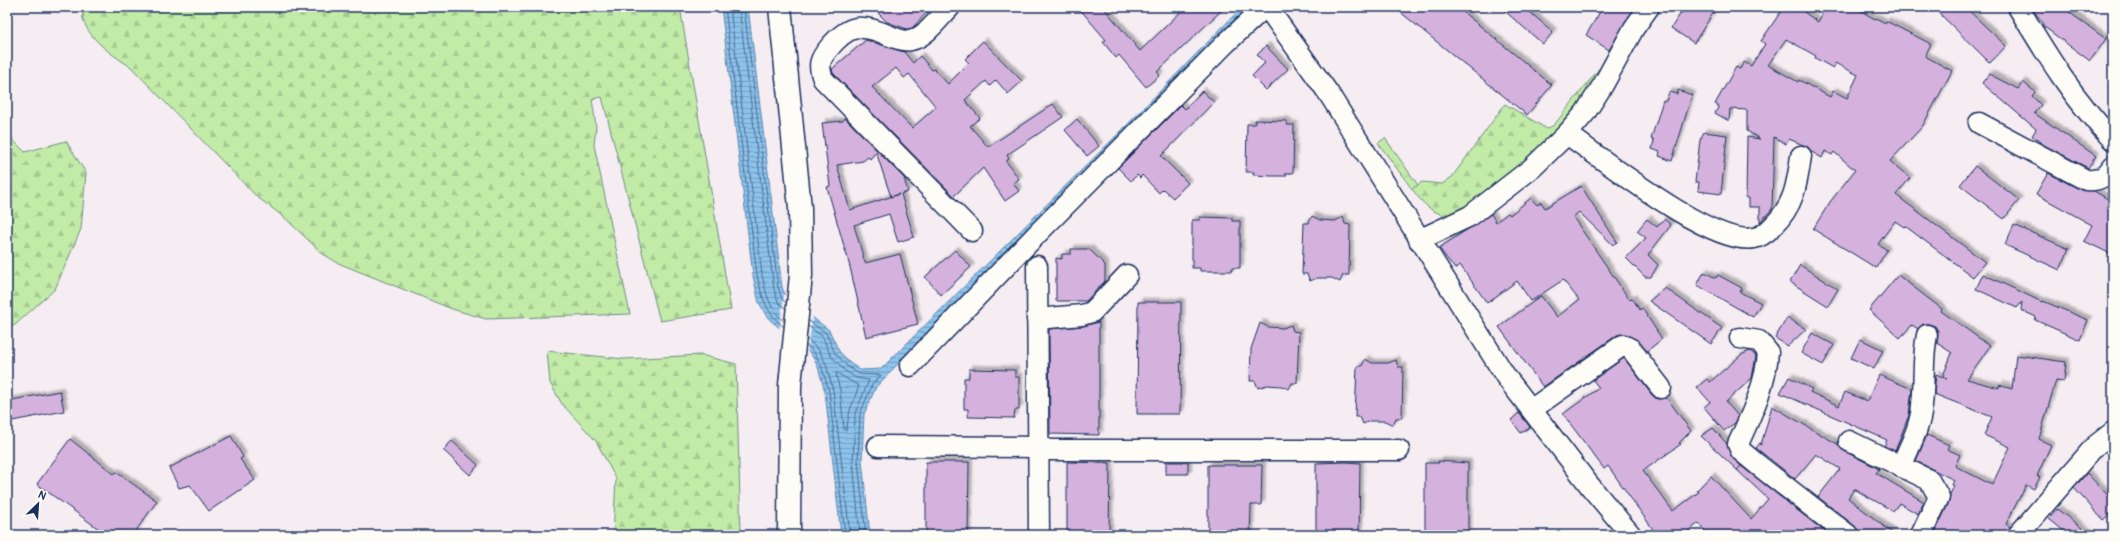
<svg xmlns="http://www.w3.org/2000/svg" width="2120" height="542" font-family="Pangolin,sans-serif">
	<defs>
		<pattern id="grass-tufts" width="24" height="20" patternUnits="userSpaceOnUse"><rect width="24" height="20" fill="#c2eba7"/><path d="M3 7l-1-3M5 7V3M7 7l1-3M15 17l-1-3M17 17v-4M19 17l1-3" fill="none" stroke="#a6ca92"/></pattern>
		<pattern id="forest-firs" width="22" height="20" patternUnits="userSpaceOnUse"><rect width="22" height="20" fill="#c2eba7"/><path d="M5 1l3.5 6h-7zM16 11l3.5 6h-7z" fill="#a6ca92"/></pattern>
		<pattern id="water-rules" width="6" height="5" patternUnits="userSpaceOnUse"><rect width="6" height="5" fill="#8dc3eb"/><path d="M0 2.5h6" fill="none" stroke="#729fc2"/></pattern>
		<filter id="shadow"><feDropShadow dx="3.5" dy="-3.5" stdDeviation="1" flood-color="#0004"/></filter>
	</defs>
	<rect width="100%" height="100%" fill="#f5edf2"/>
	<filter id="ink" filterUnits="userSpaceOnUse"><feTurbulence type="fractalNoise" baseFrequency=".025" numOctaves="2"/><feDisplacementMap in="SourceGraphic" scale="8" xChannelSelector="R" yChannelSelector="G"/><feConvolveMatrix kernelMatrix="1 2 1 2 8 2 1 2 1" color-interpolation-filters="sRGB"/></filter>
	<g filter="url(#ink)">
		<path fill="url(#grass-tufts)" stroke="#6e8d82" d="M1385 138 1418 185 1412 189 1378 143Z"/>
		<g fill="url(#forest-firs)" stroke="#6e8d82">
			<path d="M83 7H680L731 310 660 321 602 97 592 99 596 127 594 145 630 314 486 319 452 309 338 263 323 254 285 218 256 196 131 67C114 56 89 40 83 19 82 16 83 11 83 7Z"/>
			<path d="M1610 55 1598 86 1552 141 1463 212C1439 221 1426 208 1412 189L1422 182 1442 184 1452 177 1505 104 1547 129 1554 125Z"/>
			<path d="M7 134 25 152 66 141 86 173 81 229 55 289 15 325 7 327Z"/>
			<path d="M547 351 624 359 701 355 736 364 741 535H613L616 479 596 441 562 404 550 383Z"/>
		</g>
		<path fill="url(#water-rules)" stroke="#5f88b3" d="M721 7H748L782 287 786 297 829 330 839 351 850 363 860 370 881 369 1126 126 1242 7H1251L951 308 876 387 864 414 862 460 870 535H841L825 392 818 367 811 354 770 320 759 303 753 276Z"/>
		<path fill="#f5edf2" d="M784 294 813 316 807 354 779 331Z"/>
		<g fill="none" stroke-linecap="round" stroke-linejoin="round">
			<g stroke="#496a96" stroke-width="1">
				<path d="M725 7 757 275C762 297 766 313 784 327"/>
				<path d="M730 7 762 275C766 293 769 309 784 321"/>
				<path d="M739 7 774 289 778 302 786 309"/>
				<path d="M744 7 778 287 782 299 786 303"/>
				<path d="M809 321 826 333 835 353 847 366 859 374 881 375 872 385 860 414 858 461 866 535"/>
				<path d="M808 326 822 336 831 356 844 370 856 378 869 380 855 414 853 461 860 535"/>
				<path d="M807 339 819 350 826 364 833 390 850 535"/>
				<path d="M806 345 814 352 821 365 829 391 845 535"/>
				<path d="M837 373 859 386 850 410 846 431 844 429 840 390 836 375Z"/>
			</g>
		</g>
		<g fill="#d4b2dd" stroke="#1b2f5e" fill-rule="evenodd" filter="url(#shadow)">
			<path d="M872 7H932L912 28 907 29 887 22Z"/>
			<path d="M1078 7H1103L1140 51 1186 7H1225L1157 72 1160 75 1146 87 1119 55 1116 58 1103 42 1106 40Z"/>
			<path d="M1394 7H1457L1552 85 1527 115Z"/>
			<path d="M1500 7H1524L1553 32 1543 44Z"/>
			<path d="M1603 7H1635L1609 50 1586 35Z"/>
			<path d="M1685 7H1717L1694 43 1671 28Z"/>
			<path d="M1784 7H1797L1818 22 1826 7H1854L1875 19 1876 18 1885 23 1886 21 1931 44 1925 56 1952 71 1922 127 1890 161 1910 178 1896 195 1985 262 1973 277 1905 226 1904 227 1895 221 1878 244 1887 250 1876 268 1813 229 1830 202 1855 170 1834 152 1832 155 1825 151 1822 158 1812 152 1808 147 1789 139 1786 144 1774 137 1772 209 1760 222V207H1749V198H1746L1747 137 1760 139 1747 131V110L1730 109 1729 121 1715 113 1719 106 1715 104 1736 67 1740 69 1744 62 1751 66 1765 44 1761 41ZM1786 39 1816 56 1815 58 1833 68 1835 63 1858 75 1847 98 1833 91 1830 97 1799 80 1798 82 1768 65Z"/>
			<path d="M1933 7H1965L2006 46 1990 63Z"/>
			<path d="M2031 7H2062L2106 39 2090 61 2043 26V23Z"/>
			<path d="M866 40 904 52 913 63 920 56 932 70 934 69 948 84 969 63 965 59 983 41 1022 81 1008 94 996 80 990 86 986 81 965 100 980 118 970 126 988 147 1053 104 1063 117 1007 155 1009 159 1006 161 1019 179 1013 183 1019 191 1005 201 983 168 954 196 833 73 832 69ZM896 68 904 78 909 74 936 107 912 128 872 87Z"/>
			<path d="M1266 46 1288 69 1266 90 1252 76 1265 63 1257 55Z"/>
			<path d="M1989 74 2018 89 2023 82 2035 92 2032 96 2041 105 2034 113 2096 156 2088 168 2044 145 2032 136 2036 129 1982 83Z"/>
			<path d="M1678 90 1692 95 1672 161 1659 156 1660 152 1652 149 1654 140 1651 139 1663 100 1666 101 1669 92 1677 94Z"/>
			<path d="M1202 91 1214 102 1161 156 1188 183 1173 198 1163 189 1159 193 1142 175 1140 178 1137 175 1131 181 1118 168 1181 105 1185 109Z"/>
			<path d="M845 118 904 178 908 192 901 194 914 237 898 242 889 214 854 225 865 263 900 254 918 324 866 337 850 267 827 187 830 186 822 123 843 121ZM876 152 891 197 899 194 850 210 837 165 863 161 868 157 870 159Z"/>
			<path d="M1077 119 1099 146 1087 156 1065 130Z"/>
			<path d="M1255 120 1287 121V125H1294L1293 173H1286V176H1272L1253 175 1254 172H1246L1247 124H1255Z"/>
			<path d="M1704 132 1727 135 1721 194 1698 191 1699 182H1695L1700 140Z"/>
			<path d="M1975 166 2019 200 2004 219 1960 185Z"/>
			<path d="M2048 173 2081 190 2094 191 2113 202V255L2084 241 2092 225 2036 194Z"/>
			<path d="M1581 186 1617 242 1613 245 1579 212 1573 217 1629 299 1632 298 1640 310 1642 308 1662 339 1647 351 1636 339 1623 334 1617 335 1543 387 1499 327 1541 296 1557 317 1579 300 1563 280 1531 301 1517 281 1487 303 1460 265 1455 269 1439 248 1491 214 1496 222 1508 213 1510 215 1531 198 1537 205 1541 202 1545 208Z"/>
			<path d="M1312 216 1320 220 1335 221 1343 217 1345 224 1350 225 1349 275H1343L1340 282 1332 278H1317L1310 281 1307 274H1302L1304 223H1309Z"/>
			<path d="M1200 217 1232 218V221H1240V268H1232V271H1200V268H1192V220H1200Z"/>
			<path d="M1647 219 1657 227 1664 219 1671 225 1648 255 1658 265 1651 277H1645L1626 258 1646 238 1637 231Z"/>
			<path d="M2014 225 2069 249 2060 270 2005 245Z"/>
			<path d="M1071 249H1089L1105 265V281L1086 301H1056V258L1062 259V254H1071Z"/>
			<path d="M955 250 971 267 941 295 925 277Z"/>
			<path d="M1800 265 1838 289 1828 306 1790 282Z"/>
			<path d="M1704 272 1716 278 1718 275 1742 288 1740 292 1761 303 1753 317 1697 285Z"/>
			<path d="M1983 274 2042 302 2043 301 2088 320 2080 340 2035 320 2036 317 2021 310 2022 302 2017 308 1976 289Z"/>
			<path d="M1898 275 1942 309 1941 311 1990 346 1967 379 1999 388V385L2012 389 2016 355 2066 362 2064 381 2056 380 2039 439 2051 445 2037 476 2040 477 2034 489 2026 485 2006 524 2010 527 2007 535H1934L1949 502 1950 494 1954 486 1952 485 1954 480 1916 461 1927 435 1949 445 1947 449 1960 455 1955 466 1992 485 2010 447 1984 435 1992 417 1934 394 1936 374 1947 379 1943 376 1952 353 1937 343 1938 331 1935 326 1929 324H1923L1918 329 1912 325 1900 338 1869 310Z"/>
			<path d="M1665 288 1722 328 1711 344 1649 301Z"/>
			<path d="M1138 302H1181L1180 414H1137Z"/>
			<path d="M1787 318 1806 329 1788 346 1775 338Z"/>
			<path d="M1099 322V435L1050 434 1049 329 1083 326Z"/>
			<path d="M1260 323 1268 327 1283 328 1291 325 1293 331 1299 332 1297 383H1292L1289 389 1281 386 1267 385 1258 388 1255 381H1250L1251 349Z"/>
			<path d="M1812 333 1834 345 1823 365 1801 353Z"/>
			<path d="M1860 339 1883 350 1874 369 1851 358Z"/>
			<path d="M1750 351 1756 356 1752 378 1726 402 1738 416 1736 422 1724 431 1704 407 1710 402 1697 387 1707 379 1710 382 1741 355Z"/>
			<path d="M1624 358 1652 395 1657 399 1667 398 1691 431 1679 443 1681 444 1643 471 1673 511 1699 492 1697 490 1711 476 1751 519 1768 499 1737 470 1741 466 1829 535H1708L1699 523 1683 535H1657L1608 466 1604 469 1563 414 1599 388 1593 380Z"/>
			<path d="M1365 359 1372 363H1388L1396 360 1398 367H1403L1402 418H1396L1393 425 1385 421H1370L1363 424 1360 417H1355L1357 366H1362Z"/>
			<path d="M969 369 1015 370V377H1019V410H1015L1014 418 968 417V409H964V378H969Z"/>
			<path d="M1879 375 1912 389 1909 415 1895 451 1884 446 1887 440 1780 393 1789 377 1812 389 1810 392 1839 406 1845 392 1867 401Z"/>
			<path d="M60 391 64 411 7 422V401Z"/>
			<path d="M1772 406 1839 445 1844 451 1879 469 1876 473 1924 502 1918 514 1899 503 1893 511 1854 489 1848 498 1895 535H1859L1855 526 1818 497 1840 469 1816 454 1795 479 1756 448 1760 443 1761 445Z"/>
			<path d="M1519 413 1530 427 1521 433 1511 420Z"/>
			<path d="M1713 428 1727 444 1731 456 1741 466 1737 470 1701 436Z"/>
			<path d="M231 436 243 457 240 459 255 480 209 511 190 485 179 488 169 468Z"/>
			<path d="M70 439 114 474 116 472 157 501 133 535H107L37 484Z"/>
			<path d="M452 441 478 465 470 475 443 450Z"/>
			<path d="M1438 461 1468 463V535H1425V463H1439Z"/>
			<path d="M926 462H969L968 535H926Z"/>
			<path d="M1067 462 1110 463 1109 535H1067Z"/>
			<rect x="1166" y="462" width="22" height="12"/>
			<path d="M1346 462 1360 463 1359 535H1316V463Z"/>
			<path d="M1208 465H1262L1261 505H1251L1250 535H1208Z"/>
			<path d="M2087 473 2113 501V511L2103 520 2074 488Z"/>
			<path d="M2057 509 2091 535H2069L2049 519Z"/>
		</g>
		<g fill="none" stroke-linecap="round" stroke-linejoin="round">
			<g stroke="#1b2f5e" stroke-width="23">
				<g id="minor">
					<path d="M950 7C939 18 926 37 911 40 905 42 895 38 890 36 861 23 849 24 829 48 819 60 818 65 823 79L972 231"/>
					<path d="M1267 7 1329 94 1506 377 1590 486 1631 535"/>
					<path d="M2018 7C2046 54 2074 100 2113 140"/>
					<path d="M1979 123 2086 180C2100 181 2105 177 2113 166"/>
					<path d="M1567 134C1603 159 1713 247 1754 238 1761 237 1767 232 1772 227 1794 206 1797 185 1801 156"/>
					<path d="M1419 240 1470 216 1532 168 1567 134 1585 113 1603 85 1634 28 1649 7"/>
					<path d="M1037 266 1039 535"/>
					<path d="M1037 319 1082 315 1092 312 1127 275"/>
					<path d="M1740 338 1759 341 1768 352C1766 385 1751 415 1738 444L1741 451 1758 465 1848 535"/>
					<path d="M910 366 1038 233 1226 43 1265 7"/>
					<path d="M1532 409 1623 345 1631 349 1661 388"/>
					<path d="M1849 441 1929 480 1939 497 1921 535"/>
					<path d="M878 446 1038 447 1050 450H1399"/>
					<path d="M1901 467C1909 447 1921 426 1922 405 1925 381 1922 358 1927 335"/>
					<path d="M2018 535 2095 446 2113 432"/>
				</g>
			</g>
			<g stroke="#1b2f5e" stroke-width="25">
				<path id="major" d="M780 7 800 208 801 275 790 385 789 535"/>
			</g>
			<use href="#minor" stroke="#fdfcf7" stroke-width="20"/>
			<use href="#major" stroke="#fdfcf7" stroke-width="22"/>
		</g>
	</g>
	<rect width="2120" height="542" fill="none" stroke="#fdfcf7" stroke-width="24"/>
	<rect x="12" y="12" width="2096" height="518" fill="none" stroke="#1b2f5e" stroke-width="1.5" filter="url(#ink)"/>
	<g transform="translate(38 504) rotate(25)" stroke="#fdfcf7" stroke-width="3" paint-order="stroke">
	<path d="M0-3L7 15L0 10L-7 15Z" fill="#1b2f5e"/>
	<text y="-6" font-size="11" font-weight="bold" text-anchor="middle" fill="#1b2f5e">N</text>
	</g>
</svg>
